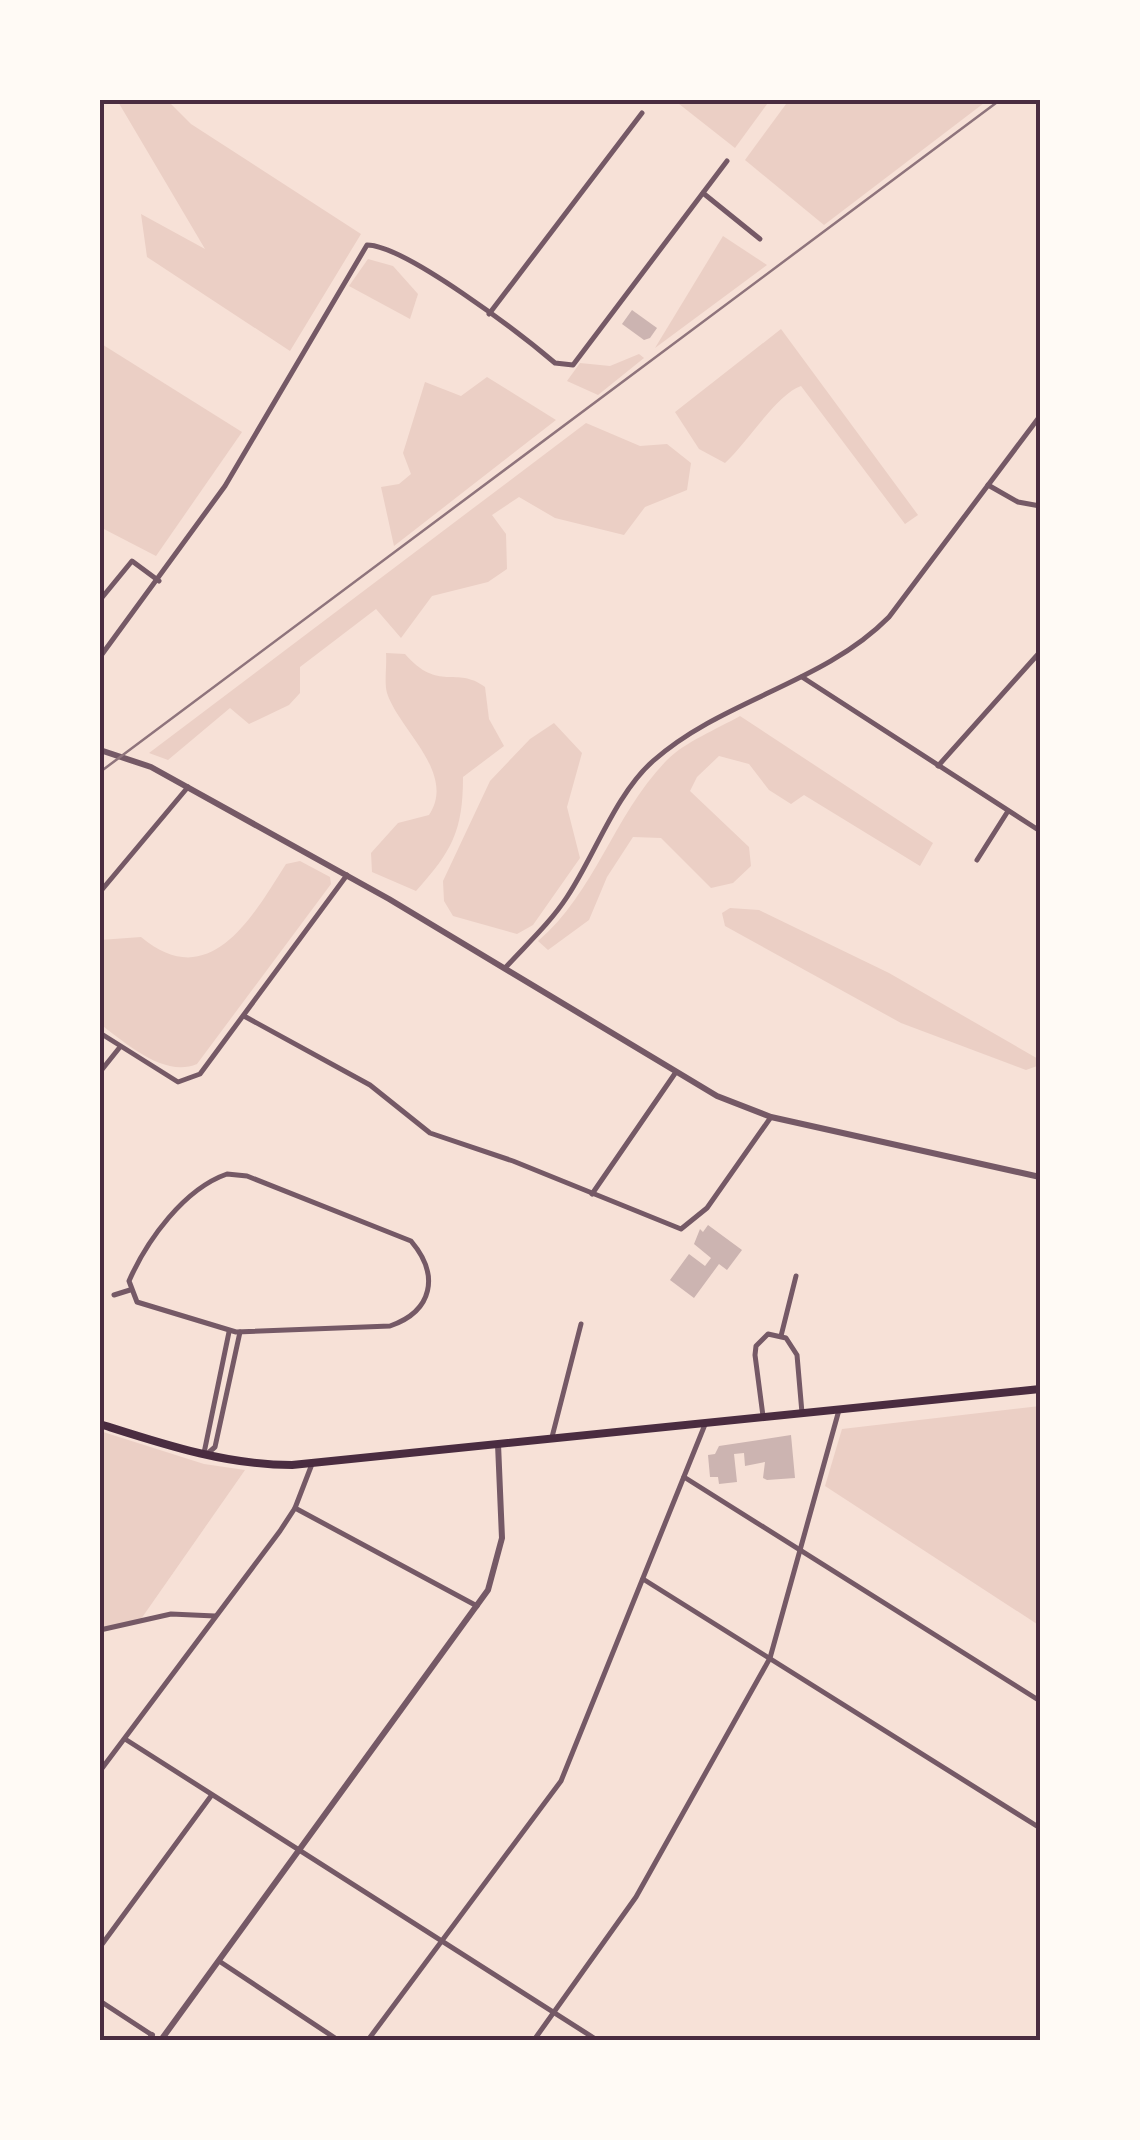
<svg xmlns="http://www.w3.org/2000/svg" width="1140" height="2140" font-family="Signika,sans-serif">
	<rect width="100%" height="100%" fill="#f7e1d7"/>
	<g fill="#ebcfc5">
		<path d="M117 100H167L191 124 361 234 290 351 147 257 141 214 205 249Z"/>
		<path d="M674 100H770L735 148Z"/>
		<path d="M789 100H988L824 225 745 160Z"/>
		<path d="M723 236 767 265 655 348Z"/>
		<path d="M368 259 393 266 418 294 410 319 349 286Z"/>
		<path d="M781 329 918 515 905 524 801 386C777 394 747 443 725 463L699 449 675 412Z"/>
		<path d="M100 343 242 432 156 556 100 527Z"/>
		<path d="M639 354 644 358 598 395 567 381 580 363 610 366Z"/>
		<path d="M487 377 556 420 394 546 381 487 399 484 411 474 403 453 425 382 461 396Z"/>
		<path d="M586 423 640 446 667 444 691 463 687 490 645 507 624 535 555 518 519 497 492 515 506 534 507 569 488 582 432 596 401 638 376 609 300 667V693L289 705 249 724 230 708 168 760 149 753Z"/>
		<path d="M386 653 405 654C439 693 456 665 485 687L489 719 504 746 463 777C463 831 452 851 416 891L372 872 371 853 398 823 429 815C457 773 399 730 387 693 384 682 387 665 386 653Z"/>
		<path d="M740 716 933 843 920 866 804 795 791 804 769 790 749 764 719 756 697 777 690 791 749 847 751 866 733 883 711 888 661 838 633 837 607 877 589 920 548 950 538 941C595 893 614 814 667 760 685 742 717 729 740 716Z"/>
		<path d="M554 723 582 753 567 807 580 858 533 925 517 934 453 916 444 901 443 881 490 781 530 739Z"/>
		<path d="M300 861 330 877 331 884 197 1064C164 1078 126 1043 100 1024V940L141 937C210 995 253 916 286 864Z"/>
		<path d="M730 908 759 910 889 973 1040 1060V1065L1026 1070 901 1023 725 926 722 913Z"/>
		<path d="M1040 1406V1626L825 1486 842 1429Z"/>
		<path d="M100 1431 204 1464 245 1470 141 1619 100 1629Z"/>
	</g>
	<g fill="#ccb4b1">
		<path d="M632 310 657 328 650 338 644 340 622 324Z"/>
		<path d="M708 1225 742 1250 727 1270 719 1264 694 1298 670 1280 689 1254 705 1266 711 1258 694 1244 700 1229 703 1232Z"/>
		<path d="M791 1435 795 1478 767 1480 763 1478 765 1462 745 1466 744 1453 734 1454 737 1482 719 1484 718 1477H710L708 1455 715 1454 719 1446Z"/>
	</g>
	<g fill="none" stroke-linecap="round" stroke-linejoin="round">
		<g stroke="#755966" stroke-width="5">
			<path d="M703 193 760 239"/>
			<path d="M489 314 642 113"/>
			<path d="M988 485 1018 502 1040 506"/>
			<path d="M100 600 132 561 159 581"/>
			<path d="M100 657 225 486 367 245C405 245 522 335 555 363L573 365 727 161"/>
			<path d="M802 677 1040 831"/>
			<path d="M938 766 1040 652"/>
			<path d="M977 860 1008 811"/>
			<path d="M100 892 188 787"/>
			<path d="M506 967C527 944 550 923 567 897 595 855 615 795 653 761 723 699 823 684 889 617L1040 416"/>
			<path d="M244 1016 370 1085 430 1133 513 1161 681 1229 707 1208 771 1117"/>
			<path d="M100 1033 178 1082 200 1074 347 875"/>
			<path d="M100 1072 120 1047"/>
			<path d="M227 1174 247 1176 411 1241C440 1275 433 1311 390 1326L236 1332 137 1302 129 1281C147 1240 184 1189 227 1174Z"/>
			<path d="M592 1194 676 1072"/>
			<path d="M114 1295 130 1290"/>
			<path d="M781 1336 796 1276"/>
			<path d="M763 1416 755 1355 756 1346 768 1334 786 1338 797 1355 802 1413"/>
			<path d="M552 1437 581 1324"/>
			<path d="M204 1453 229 1332"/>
			<path d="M207 1454 215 1447 240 1332"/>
			<path d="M684 1477 1040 1701"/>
			<path d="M295 1508 477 1606"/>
			<path d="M643 1579 1040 1828"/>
			<path d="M100 1630 171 1614 215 1616"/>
			<path d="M125 1739 597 2040"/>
			<path d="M100 1771 280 1531 295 1508 312 1464"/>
			<path d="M100 1947 211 1796"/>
			<path d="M219 1961 338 2040"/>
			<path d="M100 2001 152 2035"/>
			<path d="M368 2040 561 1781 706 1422"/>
			<path d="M534 2040 636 1897 770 1658 839 1410"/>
		</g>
		<g stroke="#755966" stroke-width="6">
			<path d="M100 750 151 767 389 899 717 1096 771 1117 1040 1177"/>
			<path d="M149 2040 152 2035"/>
			<path d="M161 2040 488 1590 502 1538 498 1444"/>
		</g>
		<path stroke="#4a2c40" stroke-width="8" d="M100 1424C163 1444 225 1465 292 1465L1040 1389"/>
		<path stroke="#8f747c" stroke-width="2.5" d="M100 772 1000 100"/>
	</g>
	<rect width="1140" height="2140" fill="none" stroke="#fffaf5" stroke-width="205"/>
	<rect x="102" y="102" width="936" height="1936" fill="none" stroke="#4a2c40" stroke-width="4"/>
</svg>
